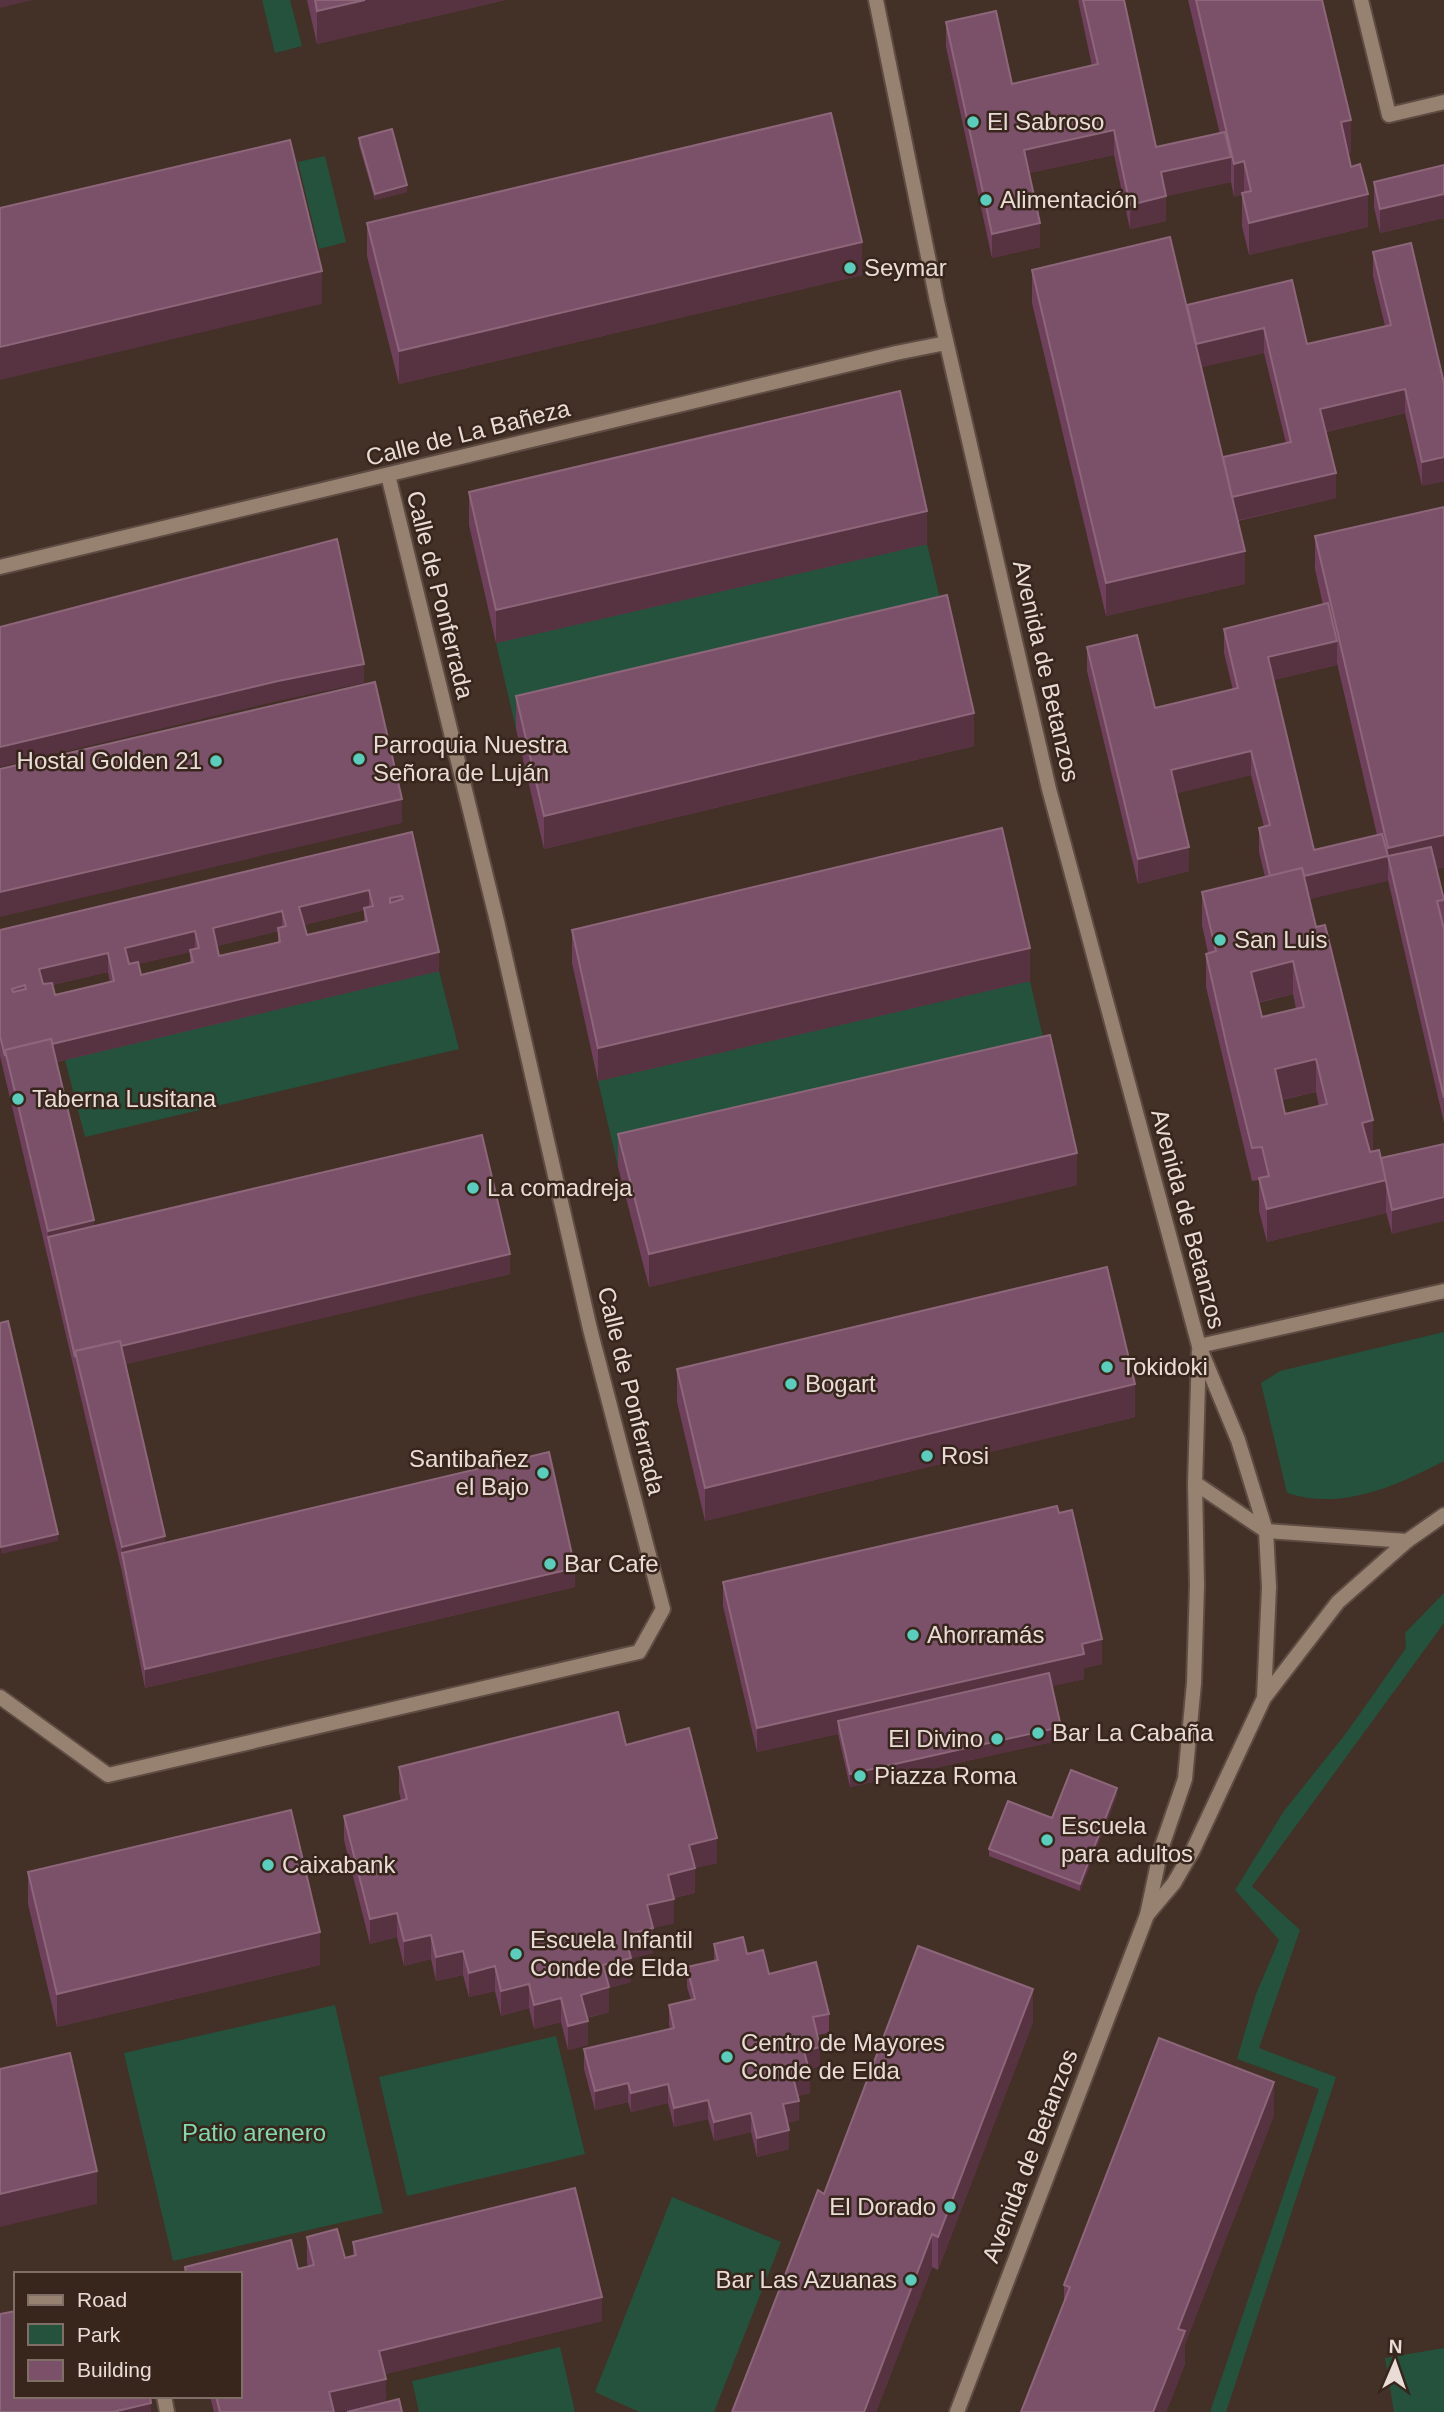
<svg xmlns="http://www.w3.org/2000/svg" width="1444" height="2412" font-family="Arial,sans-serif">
	<rect width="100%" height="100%" fill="#433027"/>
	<g fill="#24523c">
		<path d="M262 0H290L302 46 275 53Z"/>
		<path d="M325 156 346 242 319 249 298 162Z"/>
		<path d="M927 544 947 628 516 729 496 643Z"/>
		<path d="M439 971 459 1049 85 1137 65 1060Z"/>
		<path d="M1030 981 1050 1068 618 1167 598 1081Z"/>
		<path d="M1444 1332V1461C1396 1486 1342 1511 1287 1493L1261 1383 1280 1371Z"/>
		<path d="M1444 1593V1623L1252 1886 1300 1930 1259 2048 1336 2077 1226 2412H1210L1319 2089 1237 2059 1256 1994 1279 1940 1235 1890 1284 1811 1347 1732 1406 1648 1405 1633Z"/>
		<path d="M335 2005 383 2213 173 2261 124 2053Z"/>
		<path d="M556 2036 585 2154 407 2196 379 2077Z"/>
		<path d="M672 2197 781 2242 714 2412H639L595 2392Z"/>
		<path d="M560 2347 575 2412H419L412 2381Z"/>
		<path d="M1444 2348V2412H1394L1385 2358Z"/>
	</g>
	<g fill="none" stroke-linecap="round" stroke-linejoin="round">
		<g stroke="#5e4c43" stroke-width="18">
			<path id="pedestrian" d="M164 2396 167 2412"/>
		</g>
		<g stroke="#5e4c43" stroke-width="18">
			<g id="minor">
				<path d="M1361 0 1389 115 1444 102"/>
				<path d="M0 567 896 353 946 343"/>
				<path d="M1199 1346 1444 1291"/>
				<path d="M1195 1483 1266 1531 1407 1541"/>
				<path d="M0 1697 108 1775 639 1652 663 1609 590 1329 497 921 388 475"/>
				<path d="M1264 1698 1338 1602 1407 1541 1444 1515"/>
			</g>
		</g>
		<g stroke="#5e4c43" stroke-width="18">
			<g id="tertiary">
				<path d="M876 0 937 301 1049 789 1199 1346 1238 1440 1266 1531 1269 1587 1264 1698 1193 1850 1174 1883 1147 1915"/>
				<path d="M957 2412 1147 1915 1161 1849 1185 1779 1194 1683 1197 1585 1195 1483 1199 1351"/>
			</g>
		</g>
		<use href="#pedestrian" stroke="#978171" stroke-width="14"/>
		<use href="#minor" stroke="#978171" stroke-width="14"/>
		<use href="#tertiary" stroke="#978171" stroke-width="14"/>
	</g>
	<g fill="#6e405b" fill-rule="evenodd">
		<path d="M307 0H505L317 44Z"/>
		<path d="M1078 0H1124L1156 147 1220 134 1188 0H1322L1351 153H1348L1368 227 1249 255 1242 226V194L1234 197 1231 182 1166 196V221L1130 229 1114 155 1029 173 1040 247 992 258 946 47V22L1012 84 1092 66Z"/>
		<path d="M359 138 407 192 375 200 359 145Z"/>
		<path d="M1444 165V218L1380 233 1374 207V182Z"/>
		<path d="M367 223 862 275 399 384 367 256Z"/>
		<path d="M1373 252 1444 383 1422 486 1405 413 1326 432 1336 498 1238 521 1245 584 1106 616 1032 303V270L1187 305 1307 344 1385 326 1373 276ZM1264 353 1286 443 1223 457 1201 367Z"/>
		<path d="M469 492 927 544 496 643 469 525Z"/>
		<path d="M1315 536 1437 870 1444 900V925H1443L1444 929V1123L1388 880 1309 899 1373 1151 1381 1158 1444 1144 1392 1234 1386 1212V1213L1267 1242 1259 1211V1180L1252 1181 1206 987V954L1208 953 1202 925V892L1265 877 1259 852V828L1264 827 1251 775 1177 793 1189 871 1138 884 1087 671V647L1155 708 1233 690 1224 653V629L1323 605 1315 569ZM1337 663 1377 835 1314 850 1273 680 1337 665ZM1293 994 1296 1009 1262 1017 1258 1003ZM1316 1092 1319 1106 1285 1114 1282 1100Z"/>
		<path d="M516 696 974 746 544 849 516 729Z"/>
		<path d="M412 832 439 971 57 1062 94 1226 510 1274 126 1364 165 1543 575 1587 145 1688 122 1572 0 1056V930ZM364 910V922L307 935 304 925ZM278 931V942L219 956 217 946ZM190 952V963L141 975 138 964ZM108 972 110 982 55 995 52 985Z"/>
		<path d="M572 930 1030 981 598 1081 572 963Z"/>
		<path d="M618 1134 1077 1185 649 1287 618 1167Z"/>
		<path d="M677 1369 1135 1417 705 1521 677 1402Z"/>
		<path d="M723 1582 1102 1664 1084 1668V1679L1052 1686 1061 1740 850 1787 838 1734 757 1752 723 1606Z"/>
		<path d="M626 1745 717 1863 695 1868V1893L674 1898V1923L653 1928V1953L631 1958V1982L609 1988V2012L587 2018 588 2045 568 2050 561 2022 534 2029 529 2008 501 2016 495 1991 469 1997 463 1975 436 1981 431 1959 404 1966 397 1937 370 1944 344 1840V1816L401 1801 399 1792V1767Z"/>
		<path d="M1117 1795 1080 1891 989 1856V1849L1052 1818Z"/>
		<path d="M28 1872 320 1965 57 2027 28 1904Z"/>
		<path d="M714 1944 747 1954 769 1974 829 2014V2033L817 2035 820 2066 809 2069 810 2093 798 2096 799 2120 787 2123 789 2149 757 2157 751 2132 714 2141 708 2119 674 2127 668 2103 631 2112 628 2102 595 2110 584 2069V2049L670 2029 669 2024V2005L691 2000 687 1987V1967L714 1961Z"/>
		<path d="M1033 2022 938 2270 932 2267 876 2412H732L824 2194Z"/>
		<path d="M1274 2115 1185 2344V2364L1166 2412H1021L1064 2303V2285Z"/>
		<path d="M307 2237 345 2258 353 2256V2242L602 2321 384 2374 386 2403 402 2412H214L210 2396H240V2274H185V2267L298 2269 308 2267 307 2262Z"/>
	</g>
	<g fill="#573241">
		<path d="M0 0H32L0 8Z"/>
		<path d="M365 0H505L317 44V11Z"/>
		<path d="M1351 120V153L1341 155V122Z"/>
		<path d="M1114 130V155L1024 174V150Z"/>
		<path d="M1231 157V182L1161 197V172Z"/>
		<path d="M1244 161V194L1234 197V164Z"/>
		<path d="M407 185V192L375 200V194Z"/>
		<path d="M1368 194V227L1249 255V223Z"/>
		<path d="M1444 194V218L1380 233V209Z"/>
		<path d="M1166 196V221L1130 229V205Z"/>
		<path d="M1040 223V247L992 258V234Z"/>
		<path d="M862 242V275L399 384V351Z"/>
		<path d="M322 271V304L0 380V347Z"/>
		<path d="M1264 328V353L1195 369V344Z"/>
		<path d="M1405 389V413L1320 433V409Z"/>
		<path d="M1444 457V482L1422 486V462Z"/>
		<path d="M1336 473V498L1230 522V498Z"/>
		<path d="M927 511V544L496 643V610Z"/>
		<path d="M1245 551V584L1106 616V583Z"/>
		<path d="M1337 641V665L1268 681V657Z"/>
		<path d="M364 664V683L278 701 0 767V747L278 681Z"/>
		<path d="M974 713V746L544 849V816Z"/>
		<path d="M1251 751V775L1171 795V770Z"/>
		<path d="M402 799V823L0 917V892Z"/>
		<path d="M1444 835V868L1393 879 1388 856V848Z"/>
		<path d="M1189 847V871L1138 884V859Z"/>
		<path d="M1388 856V881L1272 908V884Z"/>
		<path d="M369 890V909L299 926V907Z"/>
		<path d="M282 911V930L213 947V928Z"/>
		<path d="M195 931V951L125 967V948Z"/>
		<path d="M1030 948V981L598 1081V1048Z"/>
		<path d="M439 952V971L10 1073 6 1055Z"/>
		<path d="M108 953V972L39 988V969Z"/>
		<path d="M1293 961V994L1251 1004V972Z"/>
		<path d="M1316 1059V1092L1275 1101V1069Z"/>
		<path d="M1373 1120V1153L1362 1155V1123Z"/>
		<path d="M1077 1153V1185L649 1287V1254Z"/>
		<path d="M1386 1180V1213L1267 1242V1209Z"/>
		<path d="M1444 1197V1221L1392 1234V1210Z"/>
		<path d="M94 1220V1245L48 1237V1231Z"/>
		<path d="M510 1254V1274L81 1375 77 1356Z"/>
		<path d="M1135 1384V1417L705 1521V1488Z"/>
		<path d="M58 1534V1541L1 1554V1547Z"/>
		<path d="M165 1536V1560L122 1553V1547Z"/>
		<path d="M575 1568V1587L145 1688V1669Z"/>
		<path d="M1102 1639V1664L1084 1668V1679L841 1734 838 1721V1734L757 1752V1728Z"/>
		<path d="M1061 1727V1740L850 1787V1774Z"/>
		<path d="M1117 1788V1795L1080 1891V1884Z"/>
		<path d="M717 1838V1863L695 1868V1893L668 1899V1875L689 1845Z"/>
		<path d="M674 1899V1923L647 1930V1905Z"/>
		<path d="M397 1913V1937L370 1944V1919Z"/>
		<path d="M653 1928V1953L631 1958V1982L609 1988V2012L581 2019V1995L625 1935Z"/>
		<path d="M320 1932V1965L57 2027V1994Z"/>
		<path d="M431 1935V1959L404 1966V1941Z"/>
		<path d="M463 1951V1975L436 1981V1957Z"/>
		<path d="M495 1966V1991L469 1997V1973Z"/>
		<path d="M529 1984V2008L501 2016V1991Z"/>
		<path d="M1033 1989V2022L938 2270V2237Z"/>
		<path d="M561 1998V2022L534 2029V2005Z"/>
		<path d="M588 2021V2045L568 2050V2026Z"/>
		<path d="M820 2047V2066L804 2070V2051Z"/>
		<path d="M810 2074V2093L793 2097V2077Z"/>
		<path d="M1274 2082V2115L1185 2344V2364L1166 2412H1153L1178 2329Z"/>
		<path d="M628 2083V2102L595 2110V2091Z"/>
		<path d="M668 2084V2103L631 2112V2093Z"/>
		<path d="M708 2100V2119L674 2127V2108Z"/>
		<path d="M799 2101V2120L783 2124V2104Z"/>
		<path d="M751 2113V2132L714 2141V2122Z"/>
		<path d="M789 2130V2149L757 2157V2138Z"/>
		<path d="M97 2171V2204L0 2227V2194Z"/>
		<path d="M932 2234V2267L876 2412H864Z"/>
		<path d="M602 2297V2321L379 2376V2351Z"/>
		<path d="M386 2379V2403L350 2412H329V2392Z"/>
		<path d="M151 2403V2412H113Z"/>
	</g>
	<g fill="#7b5169" stroke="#8d667a" stroke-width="2" fill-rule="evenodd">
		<path d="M315 0H365L317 11Z"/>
		<path d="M1083 0H1124L1156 147 1225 132 1231 157 1161 172 1166 196 1130 205 1114 130 1024 150 1040 223 992 234 946 22 996 11 1012 84 1098 64Z"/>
		<path d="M1196 0H1322L1351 120 1341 122 1351 167 1360 164 1368 194 1249 223 1242 193 1251 191 1244 161 1234 164Z"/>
		<path d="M831 113 862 242 399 351 367 223Z"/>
		<path d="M392 129 407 185 375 194 359 138Z"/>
		<path d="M290 140 322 271 0 347V208Z"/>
		<path d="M1444 165V194L1380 209 1374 182Z"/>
		<path d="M1170 237 1245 551 1106 583 1032 270Z"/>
		<path d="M1411 243 1444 383V457L1422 462 1405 389 1320 409 1336 473 1232 497 1223 457 1291 442 1264 328 1196 344 1187 305 1292 280 1307 344 1391 325 1373 252Z"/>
		<path d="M900 391 927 511 496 610 469 492Z"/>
		<path d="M1444 507V835L1388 848 1315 536Z"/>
		<path d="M337 539 364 664 278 681 0 747V627Z"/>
		<path d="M947 595 974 713 544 816 516 696Z"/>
		<path d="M1328 603 1337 641 1268 657 1314 850 1382 834 1388 856 1304 876 1302 868 1270 876 1259 828 1270 825 1251 751 1171 770 1189 847 1138 859 1087 647 1137 635 1155 708 1238 688 1224 629Z"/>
		<path d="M375 682 402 799 0 892V769Z"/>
		<path d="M1002 828 1030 948 598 1048 572 930Z"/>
		<path d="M412 832 439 952 52 1044 51 1039 5 1050V1056L0 1036V930ZM369 890 373 906 364 908 367 921 307 935 299 907ZM402 896 403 899 390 903V898ZM282 911 286 926 278 928 280 942 219 956 213 928ZM195 931 199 948 190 950 193 962 141 975 138 962 129 964 125 948ZM108 953 114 981 55 995 52 983 43 984 39 969ZM25 985 26 989 13 992 12 989Z"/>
		<path d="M1431 847 1444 900 1437 901 1444 929V1098L1388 856Z"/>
		<path d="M1302 868 1316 927 1325 925 1373 1120 1362 1123 1370 1152 1379 1150 1386 1180 1267 1209 1259 1178 1269 1176 1262 1147 1252 1148 1228 1051 1206 954 1216 951 1202 892ZM1293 961 1304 1007 1262 1017 1251 972ZM1316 1059 1327 1104 1285 1114 1275 1069Z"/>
		<path d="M1050 1035 1077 1153 649 1254 618 1134Z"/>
		<path d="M51 1039 94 1220 48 1231 5 1050Z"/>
		<path d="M482 1135 510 1254 121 1346 120 1341 75 1351V1357L48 1237Z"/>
		<path d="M1444 1144V1197L1392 1210 1381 1158Z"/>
		<path d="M1107 1267 1135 1384 705 1488 677 1369Z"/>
		<path d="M8 1321 58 1534 1 1547 0 1541V1323Z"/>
		<path d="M120 1341 165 1536 122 1547 75 1351Z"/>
		<path d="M549 1452 575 1568 145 1669 122 1553Z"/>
		<path d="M1057 1506 1059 1513 1072 1510 1102 1639 1082 1644 1084 1654 757 1728 723 1582Z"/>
		<path d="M1049 1673 1061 1727 850 1774 838 1721Z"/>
		<path d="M618 1712 626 1745 689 1728 717 1838 689 1845 695 1868 668 1875 674 1899 647 1905 653 1928 625 1935 631 1958 603 1965 609 1987 581 1995 588 2021 568 2026 561 1998 534 2005 529 1984 501 1991 495 1966 469 1973 463 1951 436 1957 431 1935 404 1941 397 1913 370 1919 344 1816 407 1799 399 1767Z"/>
		<path d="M1071 1770 1117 1788 1080 1884 989 1849 1008 1801 1052 1818Z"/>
		<path d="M291 1810 320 1932 57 1994 28 1872Z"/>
		<path d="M743 1937 747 1954 763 1950 769 1974 816 1962 829 2014 813 2017 820 2047 804 2051 810 2074 793 2077 799 2101 783 2104 789 2130 757 2138 751 2113 714 2122 708 2100 674 2108 668 2084 631 2093 628 2083 595 2091 584 2049 674 2028 669 2005 695 1999 687 1967 718 1960 714 1944Z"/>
		<path d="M918 1946 1033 1989 938 2237 932 2234 864 2412H732L818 2190 824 2194Z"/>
		<path d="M1159 2038 1274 2082 1178 2329 1185 2331 1153 2412H1021L1070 2287 1064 2285Z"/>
		<path d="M70 2053 97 2171 0 2194V2069Z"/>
		<path d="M575 2188 602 2297 379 2351 386 2379 329 2392 334 2412H220L216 2396H240V2274H186L185 2267 291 2240 298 2269 314 2265 307 2237 337 2229 345 2258 356 2255 353 2242Z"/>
		<path d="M16 2311V2396H150L151 2403 113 2412H0V2314Z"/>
		<path d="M399 2399 402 2412H347Z"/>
	</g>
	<g fill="#5acebc" stroke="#38261d" stroke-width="2.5">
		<circle cx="973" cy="122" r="7"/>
		<circle cx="986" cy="200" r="7"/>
		<circle cx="850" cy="268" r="7"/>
		<circle cx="359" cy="759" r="7"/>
		<circle cx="216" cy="761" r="7"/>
		<circle cx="1220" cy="940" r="7"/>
		<circle cx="18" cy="1099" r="7"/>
		<circle cx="473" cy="1188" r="7"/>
		<circle cx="1107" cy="1367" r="7"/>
		<circle cx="791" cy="1384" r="7"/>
		<circle cx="927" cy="1456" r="7"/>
		<circle cx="543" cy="1473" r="7"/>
		<circle cx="550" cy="1564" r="7"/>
		<circle cx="913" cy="1635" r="7"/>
		<circle cx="1038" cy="1733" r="7"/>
		<circle cx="997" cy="1739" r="7"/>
		<circle cx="860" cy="1776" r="7"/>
		<circle cx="1047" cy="1840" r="7"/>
		<circle cx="268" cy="1865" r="7"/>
		<circle cx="516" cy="1954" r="7"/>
		<circle cx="727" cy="2057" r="7"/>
		<circle cx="950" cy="2207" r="7"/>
		<circle cx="911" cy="2280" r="7"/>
	</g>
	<g text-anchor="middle" stroke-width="5" stroke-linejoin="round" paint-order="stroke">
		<g font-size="24" fill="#e9dcd7" stroke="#38261d" text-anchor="start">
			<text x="987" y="130">El Sabroso</text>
			<text x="1000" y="208">Alimentación</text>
			<text x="864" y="276">Seymar</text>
			<text x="373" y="753">Parroquia Nuestra<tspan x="373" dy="28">Señora de Luján</tspan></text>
			<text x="202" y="769" text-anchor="end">Hostal Golden 21</text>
			<text x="1234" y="948">San Luis</text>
			<text x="32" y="1107">Taberna Lusitana</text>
			<text x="487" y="1196">La comadreja</text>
			<text x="1121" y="1375">Tokidoki</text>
			<text x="805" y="1392">Bogart</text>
			<text x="941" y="1464">Rosi</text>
			<text x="529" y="1467" text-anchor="end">Santibañez<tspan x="529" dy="28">el Bajo</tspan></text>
			<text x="564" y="1572">Bar Cafe</text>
			<text x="927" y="1643">Ahorramás</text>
			<text x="1052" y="1741">Bar La Cabaña</text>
			<text x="983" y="1747" text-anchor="end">El Divino</text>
			<text x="874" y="1784">Piazza Roma</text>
			<text x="1061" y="1834">Escuela<tspan x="1061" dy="28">para adultos</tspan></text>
			<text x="282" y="1873">Caixabank</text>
			<text x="530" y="1948">Escuela Infantil<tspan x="530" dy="28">Conde de Elda</tspan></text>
			<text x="741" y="2051">Centro de Mayores<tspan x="741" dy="28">Conde de Elda</tspan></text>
			<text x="936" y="2215" text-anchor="end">El Dorado</text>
			<text x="897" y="2288" text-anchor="end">Bar Las Azuanas</text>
		</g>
		<g font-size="24" fill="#e9dcd7" stroke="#38261d">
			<text transform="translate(468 433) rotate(-14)" y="8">Calle de La Bañeza</text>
			<text transform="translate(440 595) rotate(76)" y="8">Calle de Ponferrada</text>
			<text transform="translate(1046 671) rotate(77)" y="8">Avenida de Betanzos</text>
			<text transform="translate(1188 1219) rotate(75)" y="8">Avenida de Betanzos</text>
			<text transform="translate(631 1391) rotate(76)" y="8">Calle de Ponferrada</text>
			<text transform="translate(1030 2156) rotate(-69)" y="8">Avenida de Betanzos</text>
		</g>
		<g font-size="24" fill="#7fdbae" stroke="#38261d">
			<text x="254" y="2141">Patio arenero</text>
		</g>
	</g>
	<rect x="14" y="2272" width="228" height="126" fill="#38261d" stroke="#7f6f67" stroke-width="2"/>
	<rect x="28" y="2295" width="35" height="10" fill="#978171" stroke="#7f6f67" stroke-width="2"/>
	<text x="77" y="2307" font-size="21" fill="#e9dcd7">Road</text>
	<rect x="28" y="2324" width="35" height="21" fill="#24523c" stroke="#7f6f67" stroke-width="2"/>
	<text x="77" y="2342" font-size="21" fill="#e9dcd7">Park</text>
	<rect x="28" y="2360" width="35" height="21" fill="#7b5169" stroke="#7f6f67" stroke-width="2"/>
	<text x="77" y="2377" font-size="21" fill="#e9dcd7">Building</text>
	<g transform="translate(1395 2363) rotate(2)" stroke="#38261d" stroke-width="5" paint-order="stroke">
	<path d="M0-5L12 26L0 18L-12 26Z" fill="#e9dcd7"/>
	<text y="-10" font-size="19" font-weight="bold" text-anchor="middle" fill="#e9dcd7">N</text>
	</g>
</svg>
